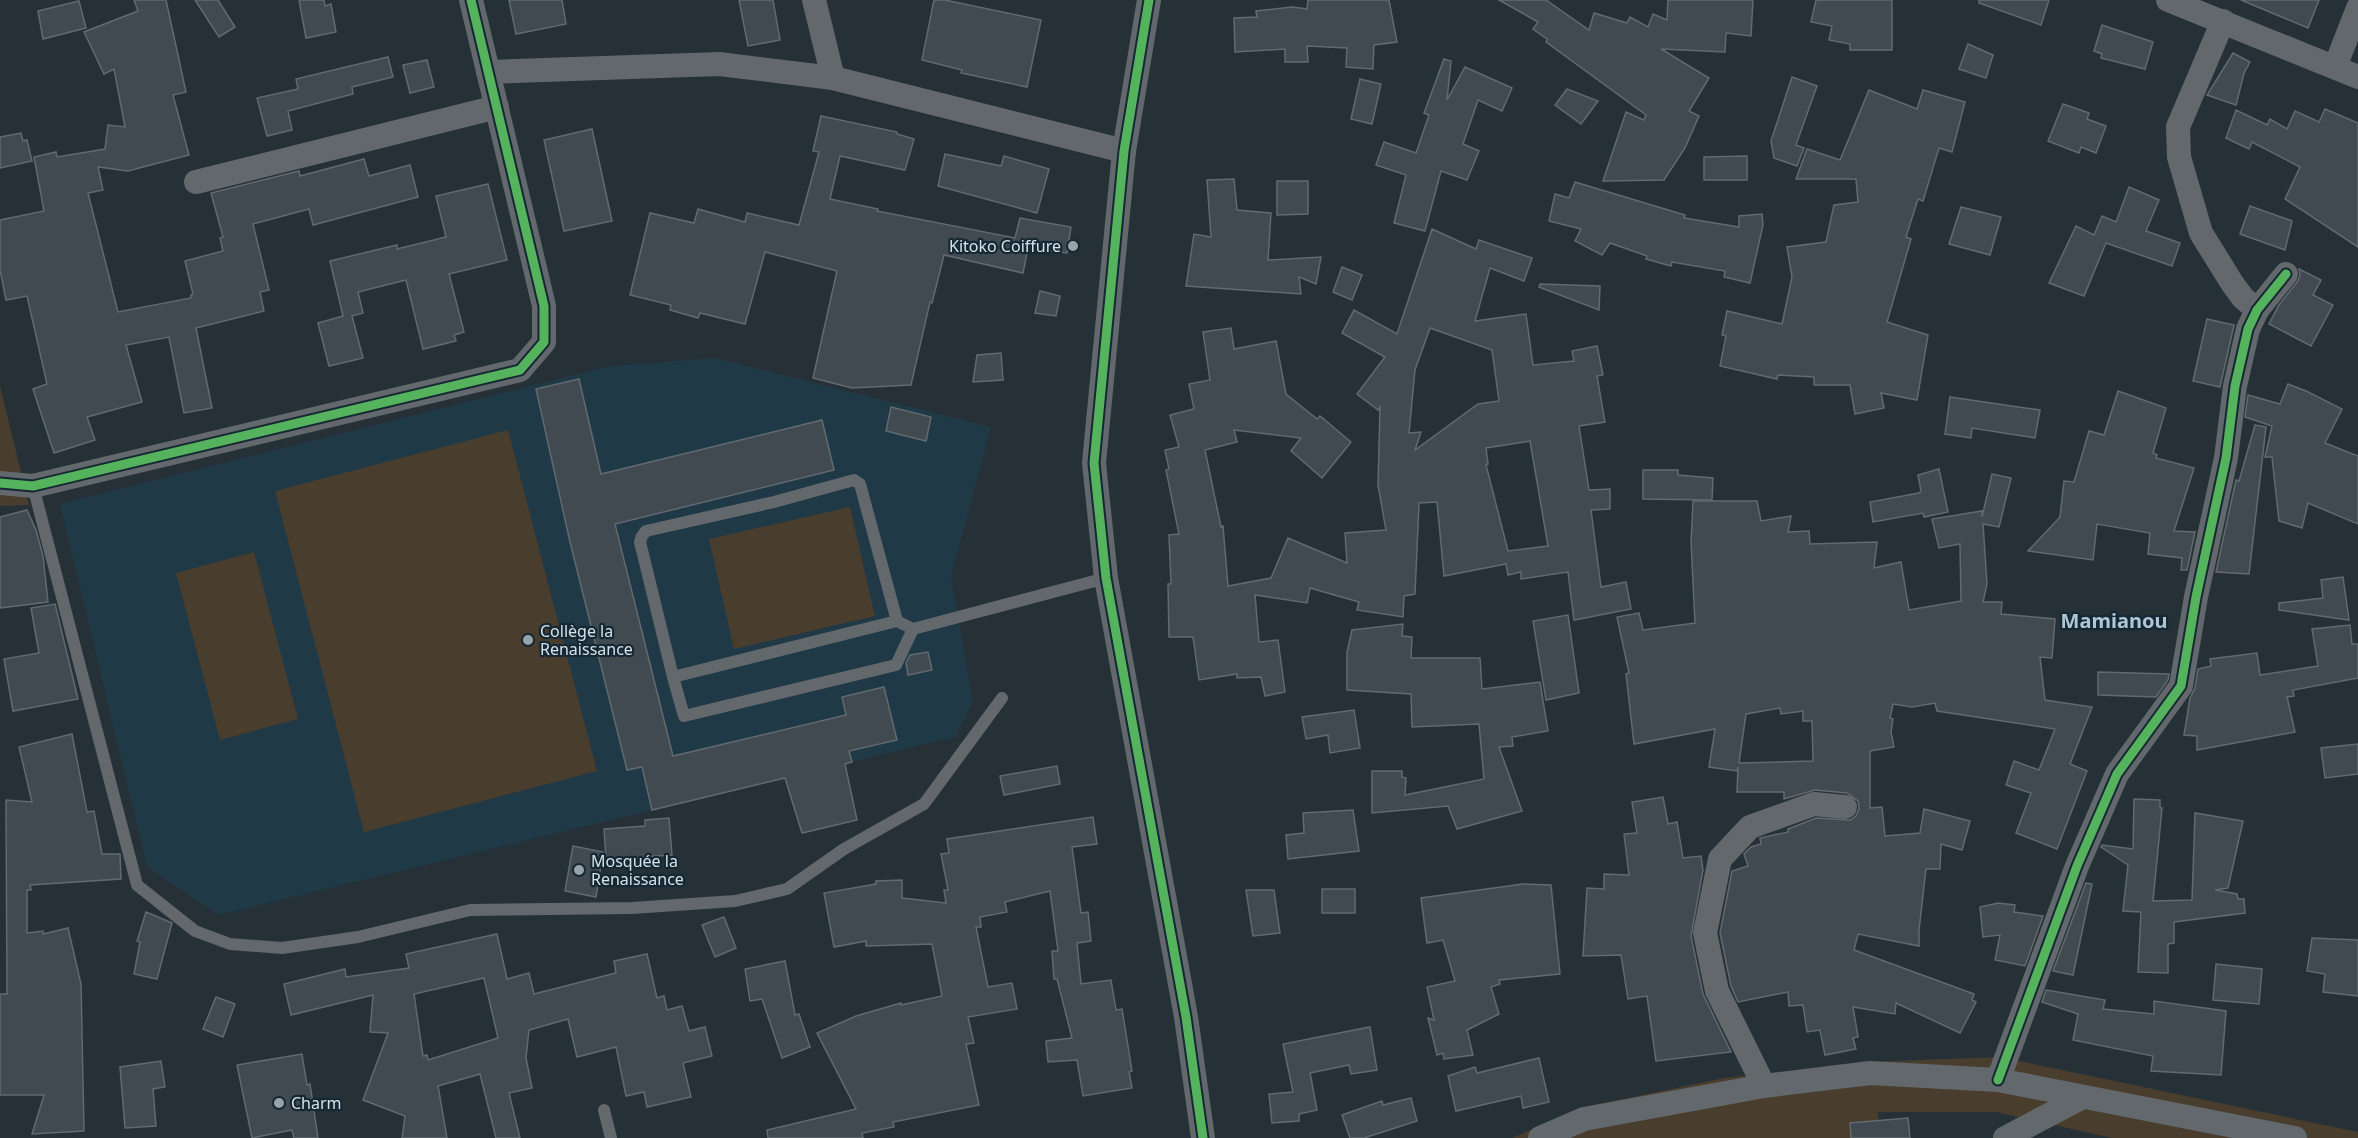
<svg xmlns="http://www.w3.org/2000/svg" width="2358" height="1138" font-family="'Noto Sans',sans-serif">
	<rect width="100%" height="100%" fill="#263137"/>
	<path fill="#203947" d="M715 358 991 427 951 577 973 702 955 737 219 915 147 867 60 504 610 366Z"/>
	<g fill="#493d2e">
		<path d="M0 386 29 505 0 506Z"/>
		<path d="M508 430 597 771 364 832 275 491Z"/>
		<path d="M850 507 875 616 734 649 709 539Z"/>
		<path d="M254 552 298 719 220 740 176 573Z"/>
		<path d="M2000 1057 2358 1132V1138H2112L1996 1112H1878L1879 1138H1512L1581 1108 1724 1078 1869 1062Z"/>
	</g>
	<g fill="#404a50" stroke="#606a6f" stroke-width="1.5" fill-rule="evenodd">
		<path d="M134 0H166L186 92 173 95 189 155 128 171 98 167 103 190 88 193 118 312 191 298V295L193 294 185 261 223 251 220 238 223 237 211 193 299 171 300 176 364 159 369 176 410 165 418 197 313 225 309 209 253 224 269 290 260 292 264 311 196 328 212 408 184 413 169 337 126 345 142 402 87 417 95 440 54 453 33 389 47 384 27 296 6 300 0 270V220L44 211 34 157 56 152 57 157 105 149 108 125 125 127 114 69 104 74 84 32 138 11Z"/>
		<path d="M195 0H218L235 27 219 37Z"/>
		<path d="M299 0H324L325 6 331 4 336 32 306 38Z"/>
		<path d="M509 0H562L566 24 516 34Z"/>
		<path d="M739 0H773L780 40 748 46Z"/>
		<path d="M934 0H945L1041 20 1027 87 961 73 962 70 922 60Z"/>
		<path d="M1308 0H1389L1397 42 1374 45 1373 69 1346 67 1347 48 1307 46 1308 62H1285V49L1235 52 1234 18 1257 17 1256 11 1292 7 1307 9Z"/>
		<path d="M1499 0H1546L1589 30 1594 13 1627 23 1630 17 1648 27 1653 14 1667 20 1668 0H1753L1751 36 1726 33 1725 52 1661 49 1709 78 1689 111 1699 116 1685 148 1664 180 1603 181 1626 112 1644 120 1646 115 1546 42 1547 39 1533 29 1538 22Z"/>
		<path d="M1816 0H1892V50H1850V44L1829 40 1832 26 1811 22Z"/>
		<path d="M1979 0H2049L2041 25 1979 3Z"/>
		<path d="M2241 0H2319L2308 28Z"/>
		<path d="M79 1 86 28 43 39 38 11Z"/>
		<path d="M2102 25 2153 42 2145 69 2101 58 2102 54 2094 51Z"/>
		<path d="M1968 44 1993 55 1986 78 1959 69Z"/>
		<path d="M2233 53 2250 62 2244 73 2236 105 2207 95Z"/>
		<path d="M388 57 393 77 352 87 353 94 288 111 292 130 267 136 257 98 298 89 296 79Z"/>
		<path d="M1444 59 1451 61 1447 100 1465 67 1512 88 1502 111 1478 100 1463 144 1479 151 1467 180 1441 171 1425 231 1394 223 1406 175 1376 165 1384 142 1416 153 1429 115 1424 113Z"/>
		<path d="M427 60 434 87 410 93 403 65Z"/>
		<path d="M1792 77 1817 86 1796 145 1804 148 1797 166 1774 158 1771 141Z"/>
		<path d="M1360 79 1381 84 1372 124 1351 119Z"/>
		<path d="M1567 89 1598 101 1581 124 1555 105Z"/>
		<path d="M1869 90 1917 109 1923 90 1965 102 1952 152 1939 148 1923 201 1918 199 1906 237 1911 239 1887 322 1928 335 1917 400 1881 393 1884 408 1855 414 1850 385H1814V377L1778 375 1777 379 1720 366 1726 336 1722 335 1727 311 1782 324 1792 277 1787 247 1826 242 1834 205 1858 202 1856 179H1796L1807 149 1840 160Z"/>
		<path d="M2063 104 2089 113 2087 119 2106 126 2096 153 2081 147 2079 153 2048 141Z"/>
		<path d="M2325 109 2358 123V247L2285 199 2300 167 2252 142 2249 149 2226 138 2236 110 2267 125 2270 119 2287 129 2295 111 2319 122Z"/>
		<path d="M821 116 897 132V134L914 139 905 170 840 156 830 199 878 209 877 211 1015 238 1020 218 1071 227 1067 253 1028 248 1023 273 944 255 932 303 930 302 911 385 852 388 813 378 837 271 765 252 745 324 700 313 698 318 670 310 671 305 630 295 650 213 694 223 698 209 745 222 747 213 799 225 819 152 813 151Z"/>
		<path d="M592 129 612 221 564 231 544 140Z"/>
		<path d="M21 133 23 141 27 140 32 161 0 168V137Z"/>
		<path d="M945 154 1001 166 1004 156 1049 169 1037 213 938 186Z"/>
		<path d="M1747 156V180H1704V157Z"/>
		<path d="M1234 179 1237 210 1271 213 1268 260 1321 257 1316 284 1299 277 1301 294 1186 286 1194 234 1211 237 1207 180Z"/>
		<path d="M1277 181H1308V214L1277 215Z"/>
		<path d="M1575 182 1685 215 1684 218 1739 227V216L1762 214 1763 225 1750 283 1724 277 1725 271 1672 262 1671 266 1646 259 1647 256 1610 243 1602 255 1575 241 1581 229 1549 221 1555 194 1569 198Z"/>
		<path d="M488 184 507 260 449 274 464 332 454 335 456 341 423 349 406 280 358 292 363 313 352 316 363 358 329 366 318 323 343 316 330 261 397 245V249L446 237 436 196Z"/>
		<path d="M2129 187 2159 200 2146 231 2180 243 2172 266 2106 243 2084 296 2049 283 2076 226 2094 235 2102 216 2116 222Z"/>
		<path d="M2250 206 2292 221 2285 250 2240 234Z"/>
		<path d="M1961 207 2001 217 1990 255 1949 244Z"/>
		<path d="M1432 229 1476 249 1479 240 1532 258 1524 281 1490 268 1475 321 1526 314 1533 365 1574 361 1572 351 1597 346 1603 375 1597 376 1605 422 1579 426 1589 490 1610 489V509L1591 510 1601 587 1626 582 1631 609 1574 620 1568 572 1521 579V572L1508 575 1506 564 1444 576 1437 502 1419 503 1415 594 1404 596 1403 617 1357 610 1359 602 1310 588 1307 603 1255 595 1259 642 1278 640 1285 692 1265 696 1261 677 1237 678V674L1199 680 1193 637H1169L1168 584H1171L1169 535 1179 534 1166 470 1169 469 1165 450 1179 447 1170 415 1194 409 1189 384 1210 380 1203 332 1231 328 1234 349 1276 341 1286 394 1317 419 1320 416 1351 442 1322 478 1291 451 1301 438 1234 430 1237 442 1205 450 1221 527 1223 526 1228 586 1271 578 1288 538 1347 563 1345 533 1386 530 1378 485 1380 407 1378 410 1357 394 1385 357 1342 333 1354 310 1397 334ZM1430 328 1492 350 1499 401 1478 404 1415 450 1421 432 1409 433 1415 370ZM1530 441 1548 546 1508 551 1486 465 1488 464 1486 448Z"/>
		<path d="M1342 267 1362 275 1352 300 1333 292Z"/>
		<path d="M2299 269 2321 280 2313 295 2333 305 2311 346 2269 324 2279 305 2297 282 2300 276Z"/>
		<path d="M1540 284 1600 286 1599 310 1539 287Z"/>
		<path d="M1040 291 1060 296 1056 316 1035 313Z"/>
		<path d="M2207 319 2234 325 2220 387 2193 381Z"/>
		<path d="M1001 353 1003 380 973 382 977 355Z"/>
		<path d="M579 379 601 474 822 420 834 470 615 524 673 756 846 715 842 697 884 687 897 740 849 751 852 762 845 764 857 820 802 833 785 778 652 810 642 767 627 770 570 542 536 389Z"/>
		<path d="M2288 384 2306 391 2342 409 2325 443 2358 456V524L2308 503 2302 528 2279 521 2272 457H2265L2272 426 2245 417 2248 395 2280 404Z"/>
		<path d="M2118 391 2166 408 2153 453 2157 455 2156 458 2194 468 2174 531 2195 532 2187 570H2181L2182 558 2148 554 2150 533 2097 524 2093 560 2028 551 2060 517 2064 481 2074 482 2089 431 2104 435Z"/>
		<path d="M1950 397 2040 410 2035 438 1972 428 1971 438 1945 434Z"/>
		<path d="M891 407 931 417 926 441 886 431Z"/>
		<path d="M2255 425 2266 427 2249 574 2216 572 2236 480 2239 481Z"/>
		<path d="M1939 469 1948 512 1924 517 1923 513 1873 522 1870 502 1919 493 1921 491 1918 475Z"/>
		<path d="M1643 470H1678V475L1713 478 1712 500 1643 499Z"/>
		<path d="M1992 474 2011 478 1999 527 1983 524 1987 584 1983 602H2002L2001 614 2055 619 2052 658 2040 657 2045 700 2092 707 2070 764 2087 771 2057 849 2016 833 2031 793 2006 785 2014 761 2039 770 2055 729 1937 711 1935 703 1912 707 1893 704 1890 718 1893 719 1891 732 1894 747 1870 751V808L1882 807 1885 836 1920 833 1924 809 1970 821 1962 850 1941 844 1940 869H1926L1919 930V946L1858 934 1854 950 1974 994 1972 1000 1976 1002 1960 1033 1896 1003 1895 1014 1853 1007 1858 1037 1853 1038 1856 1049 1825 1055 1820 1030 1807 1032 1803 1005 1789 1006 1788 992 1738 1002 1731 986 1720 933 1732 871 1748 866 1744 854 1751 847 1761 844 1760 838 1788 832V829L1816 818 1850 820 1856 816 1859 809 1858 801 1847 793 1815 790 1784 799V792H1737L1738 767 1737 771 1709 767 1715 729 1634 744 1626 674 1629 673 1617 617 1639 613 1643 630 1695 623 1691 542 1693 501H1757L1761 521 1791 516 1788 532 1809 531 1810 544 1877 542 1874 568 1901 562 1909 610 1961 601 1960 544 1939 548 1932 519 1982 511V517ZM1780 708 1781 714 1803 711V721H1812L1813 761 1739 763 1746 714Z"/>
		<path d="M27 510 36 530 43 556 48 602 0 608V517Z"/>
		<path d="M2343 577 2349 620 2279 610V603L2323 598 2321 580Z"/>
		<path d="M55 604 78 699 13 711 4 659 39 653 31 608Z"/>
		<path d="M1568 615 1579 693 1546 700 1533 621Z"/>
		<path d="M1403 624 1402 636 1412 637 1411 658H1480L1482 689 1540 682 1548 731 1512 737 1513 746 1499 747 1522 811 1457 829 1448 806 1372 813V771H1402V777L1406 778 1405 795 1484 779 1479 724 1412 727 1411 694 1347 690V652L1352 630Z"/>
		<path d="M2350 625 2352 644H2358V678L2293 690 2294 696 2287 697 2295 732 2197 750V736L2184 735 2190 698 2195 688 2198 669 2211 666 2210 659 2257 653 2260 675 2318 666 2312 629Z"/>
		<path d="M928 652 932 670 908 675 906 663 910 655Z"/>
		<path d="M2098 672 2169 674 2168 680 2156 697 2098 695Z"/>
		<path d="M1354 710 1360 748 1330 753 1328 735 1306 739 1302 717Z"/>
		<path d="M72 734 87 812 94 811 102 854H120L121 879 30 885 31 890H27V933L43 931V934L68 928 81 984 84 1131 32 1134 44 1095H0V994H7L6 800 32 802 19 747Z"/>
		<path d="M2358 744V774L2325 778 2321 748Z"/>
		<path d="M1057 766 1060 784 1004 795 1000 776Z"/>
		<path d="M1663 797 1668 824 1677 822 1683 858 1701 856 1703 870 1691 936 1703 994 1731 1052 1656 1061 1647 996 1628 999 1621 955 1583 956 1587 888 1604 889V874L1629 875 1624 834 1637 833 1632 802Z"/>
		<path d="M2134 799 2160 800V808H2162L2153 901 2192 900 2195 813 2243 821 2228 888 2215 890 2237 894 2238 899H2244L2245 913 2174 922V943L2168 944V973L2138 972 2141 912 2123 911 2128 865 2101 847 2102 845 2133 849Z"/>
		<path d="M1353 810 1359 851 1288 859 1286 835 1304 833 1303 813Z"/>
		<path d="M1093 817 1097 844 1072 847 1081 913 1088 912 1091 941 1077 943 1081 984 1111 980 1116 1010 1122 1009 1132 1071 1129 1072 1132 1088 1083 1096 1077 1060 1048 1062 1046 1041 1072 1038 1057 979H1054L1052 951H1058L1050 891 1005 902 1007 912 980 917 981 927H976L988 987 1012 983 1017 1009 968 1017 974 1043 966 1044 979 1105 893 1122 894 1127 862 1133 863 1138H768L767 1130 856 1109 817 1033 856 1016 901 1003V1005L942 996 932 944 866 946V941L834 947 824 893 876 884V881L902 880V898L946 903 944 890H948L941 854 949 853 947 839Z"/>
		<path d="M669 818 672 855 606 859 604 829 645 826V820Z"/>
		<path d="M573 846 603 852 596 897 565 891Z"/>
		<path d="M2086 883 2092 884 2073 975 2053 971Z"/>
		<path d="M1523 884 1551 885 1560 974 1499 980 1500 984 1491 987 1499 1014 1467 1030 1473 1055 1444 1059 1443 1053 1437 1055 1428 1018 1434 1020 1427 987 1455 981 1443 940 1427 943 1421 898Z"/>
		<rect x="1322" y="889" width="33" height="24"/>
		<path d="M1246 890H1274L1280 933 1253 936Z"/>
		<path d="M1998 903 2015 905 2014 912 2043 916 2025 966 1995 960 2000 935 1983 937 1980 907Z"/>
		<path d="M146 912 172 923 157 979 134 974 140 942 137 941Z"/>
		<path d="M724 917 736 948 715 957 702 925Z"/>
		<path d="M497 934 507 979 529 973 534 994 616 973 614 961 647 954 657 998 664 996 667 1010 682 1006 689 1031 705 1027 712 1056 683 1063 691 1097 647 1107 644 1092 626 1096 616 1047 577 1057 568 1019 529 1030 526 1058 532 1088 509 1093 520 1138H496L480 1074 438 1086 447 1138H402L405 1116 363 1100 388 1033 370 1032 373 995 291 1015 284 984 345 969 346 977 409 968 406 954ZM484 978 498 1038 428 1060 427 1055 423 1056 414 994Z"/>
		<path d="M2312 938 2358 940V996L2323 992 2325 974 2307 971Z"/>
		<path d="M785 961 795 1015 799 1014 810 1047 782 1058 762 999 750 1001 745 969Z"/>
		<path d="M2216 964 2262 969 2259 1004 2213 1000Z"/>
		<path d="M2046 990 2105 1000 2103 1009 2154 1014V1001L2226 1011 2221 1075 2151 1071 2153 1056 2073 1040 2078 1014 2042 1002Z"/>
		<path d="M216 997 235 1004 223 1037 203 1029Z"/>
		<path d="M1370 1027 1377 1070 1351 1074 1349 1065 1310 1073 1317 1110 1299 1114V1121L1272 1123 1269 1094 1293 1092 1283 1044Z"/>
		<path d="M302 1054 307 1085 310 1084 318 1138H294L292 1130 252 1138 237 1065Z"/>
		<path d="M1539 1058 1549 1102 1523 1108 1521 1096 1456 1111 1448 1076 1475 1067 1477 1073Z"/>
		<path d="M161 1061 165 1087 153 1089 156 1126 125 1128 120 1067Z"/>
		<path d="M1411 1098 1417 1121 1364 1138H1350L1342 1115 1382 1101 1383 1105Z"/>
		<path d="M1908 1118 1910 1138H1851L1850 1123Z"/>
	</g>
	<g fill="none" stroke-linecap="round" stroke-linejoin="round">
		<g stroke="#62686b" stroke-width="12">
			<path d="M33 486 137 885 195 931 230 944 282 948 358 937 470 910 632 908 735 901 787 889 844 849 924 804 1002 698"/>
			<path d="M897 621 860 484 854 480 774 502 646 531 642 536 640 542 673 677 684 716 896 665 913 629"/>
			<path d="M673 677 897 621 913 629 1106 578"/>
			<path d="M604 1110 611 1138"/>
		</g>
		<g stroke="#62686b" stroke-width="24">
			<path d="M814 0 833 78"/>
			<path d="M1149 0 1124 151 1094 463 1106 578 1186 1017 1203 1138"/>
			<path d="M2168 0 2358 77"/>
			<path d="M2223 21 2178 127 2179 157 2201 233 2232 283 2243 298 2257 310"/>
			<path d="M2335 67 2358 8"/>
			<path d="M488 72 719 64 833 78 1124 151"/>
			<path d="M196 182 497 107"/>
			<path d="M0 483 33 486 520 370 544 342V306L471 0"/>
			<path d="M1998 1080 2077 866 2117 774 2181 686 2196 597 2226 458 2235 386 2248 329 2257 310 2286 274"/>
			<path d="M1764 1086 1717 991 1705 933 1720 859 1750 827 1814 804 1845 807"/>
			<path d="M1540 1138 1584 1119 1764 1086 1870 1073 1998 1080 2295 1138"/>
			<path d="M2005 1138 2083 1097"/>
		</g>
		<g stroke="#152833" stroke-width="13">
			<g id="cycleway">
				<path d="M1149 0 1124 151 1094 463 1106 578 1186 1017 1203 1138"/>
				<path d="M0 483 33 486 520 370 544 342V306L471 0"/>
				<path d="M1998 1080 2077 866 2117 774 2181 686 2196 597 2226 458 2235 386 2248 329 2257 310 2286 274"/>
			</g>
		</g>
		<use href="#cycleway" stroke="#56b35d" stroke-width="9"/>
	</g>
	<g fill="#98a4ab" stroke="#152833" stroke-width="2">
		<circle cx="1073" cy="246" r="6"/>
		<circle cx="528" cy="640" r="6"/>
		<circle cx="579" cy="870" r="6"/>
		<circle cx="279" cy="1103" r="6"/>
	</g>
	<g text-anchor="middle" stroke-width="4.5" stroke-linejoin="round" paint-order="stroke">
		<g font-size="16" fill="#d6e2e9" stroke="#152833" text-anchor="start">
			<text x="1061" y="252" text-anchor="end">Kitoko Coiffure</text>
			<text x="540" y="637">Collège la<tspan x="540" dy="18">Renaissance</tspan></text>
			<text x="591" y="867">Mosquée la<tspan x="591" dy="18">Renaissance</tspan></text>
			<text x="291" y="1109">Charm</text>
		</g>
		<g font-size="20" font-weight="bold" fill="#afc6d4" stroke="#152833">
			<text x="2114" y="628">Mamianou</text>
		</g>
	</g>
</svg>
